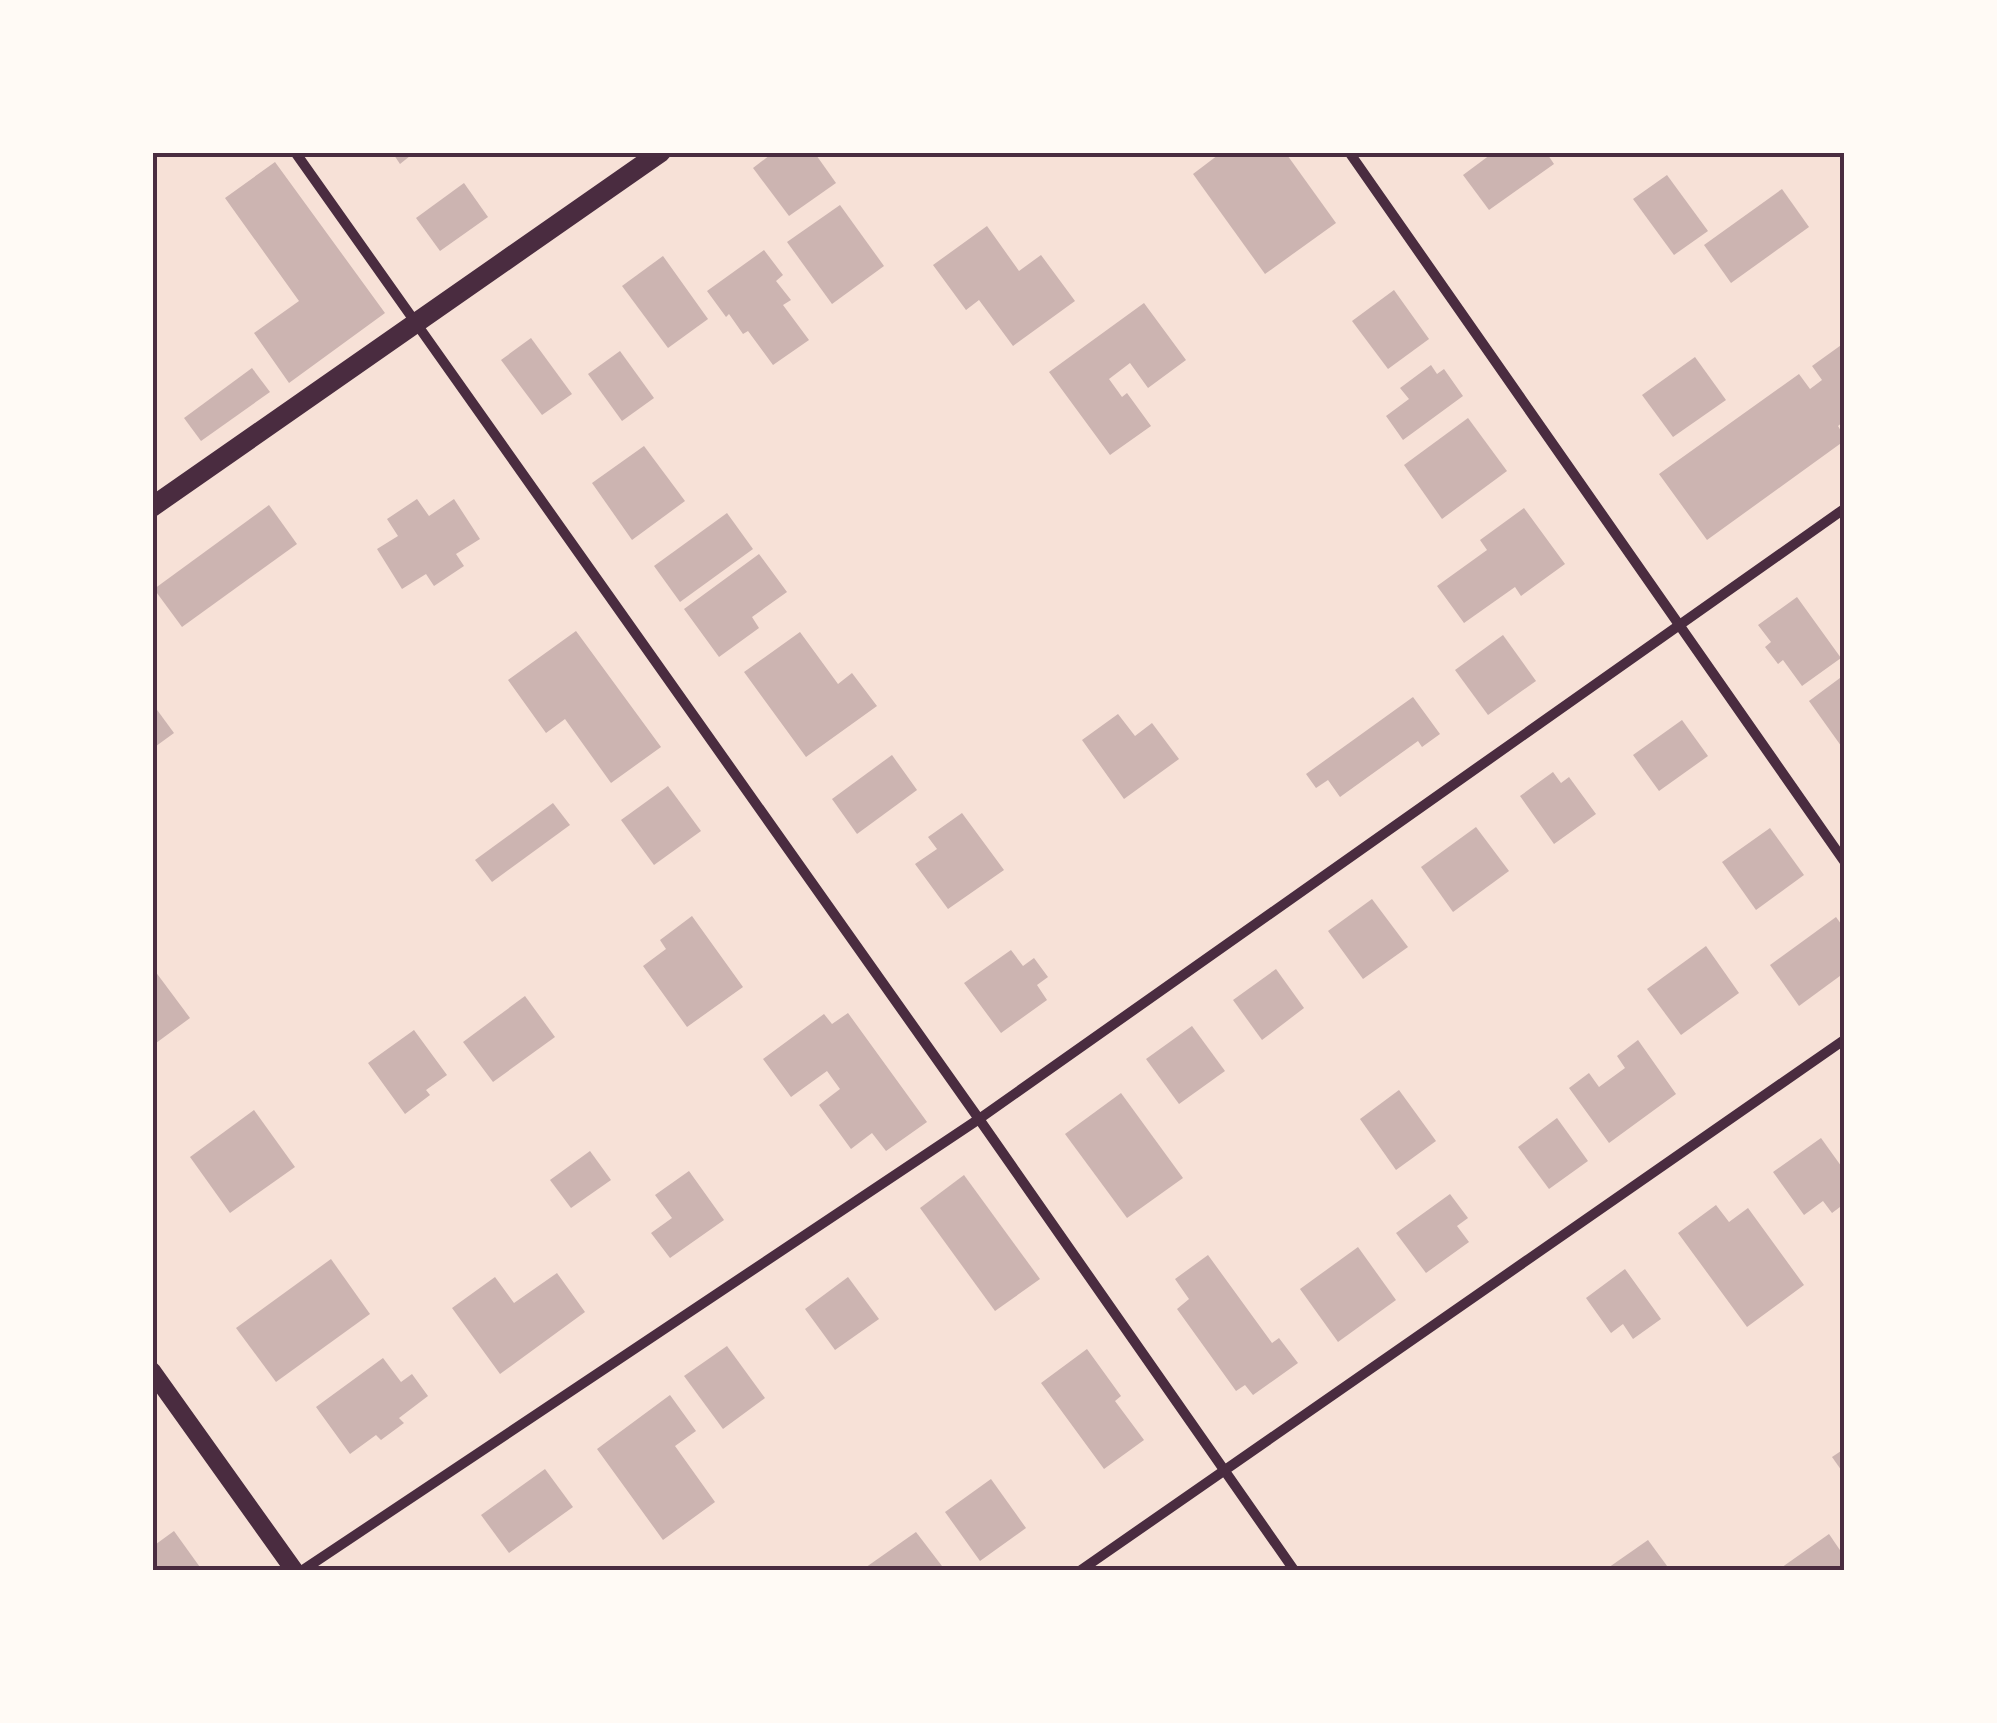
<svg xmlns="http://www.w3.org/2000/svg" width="1997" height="1723" font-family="Inter,sans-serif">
	<rect width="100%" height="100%" fill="#f7e1d7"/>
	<g fill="#ccb4b1">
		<path d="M392 152H415L400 164Z"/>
		<path d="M774 152H814L836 183 789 216 753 168Z"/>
		<path d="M1222 152H1285L1336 223 1265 274 1193 174Z"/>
		<path d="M1494 152H1546L1554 164 1489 210 1463 175Z"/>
		<path d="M275 162 385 313 289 383 254 333 299 301 225 198Z"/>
		<path d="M1667 175 1708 231 1674 255 1633 199Z"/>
		<path d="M464 183 488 217 440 251 416 218Z"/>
		<path d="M1782 189 1809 227 1731 283 1704 245Z"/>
		<path d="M840 205 884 266 832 304 787 242Z"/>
		<path d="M987 226 1019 271 1041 255 1075 301 1013 346 979 300 966 310 933 265Z"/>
		<path d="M764 250 783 275 776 281 791 300 783 305 809 340 773 365 748 331 743 334 729 314 726 317 707 291Z"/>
		<path d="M663 256 708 319 668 348 622 286Z"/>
		<path d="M1394 290 1429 339 1388 369 1352 321Z"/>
		<path d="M1144 303 1186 360 1148 388 1130 363 1109 379 1122 397 1127 393 1151 426 1110 455 1049 372Z"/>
		<path d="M531 338 572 394 542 415 501 360Z"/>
		<path d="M1844 343V421L1838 426 1844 436V441L1707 540 1659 474 1799 374 1810 389 1822 380 1812 366Z"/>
		<path d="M620 351 654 398 622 421 588 374Z"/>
		<path d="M1695 357 1726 400 1673 437 1642 395Z"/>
		<path d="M1431 365 1437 374 1444 369 1463 396 1403 440 1386 416 1409 399 1400 388Z"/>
		<path d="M252 368 270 392 201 441 184 418Z"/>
		<path d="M1468 418 1507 471 1442 519 1404 465Z"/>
		<path d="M644 446 685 501 632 540 592 483Z"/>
		<path d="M417 499 429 516 454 499 480 539 456 554 464 566 434 586 426 574 402 589 377 549 398 536 387 519Z"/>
		<path d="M269 505 297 544 182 627 154 589Z"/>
		<path d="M1524 508 1565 564 1521 596 1515 587 1464 623 1437 586 1487 550 1480 540Z"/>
		<path d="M727 513 753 549 680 602 654 566Z"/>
		<path d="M759 554 787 592 752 617 759 628 719 657 684 609Z"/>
		<path d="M1797 597 1841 658 1802 686 1783 660 1778 664 1765 647 1771 642 1758 625Z"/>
		<path d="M576 631 661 747 611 783 565 719 546 733 508 680Z"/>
		<path d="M800 632 838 684 852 673 877 706 806 757 744 672Z"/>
		<path d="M1503 635 1536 681 1488 715 1455 670Z"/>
		<path d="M1844 675V750L1809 701Z"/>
		<path d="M1413 697 1440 734 1422 747 1418 741 1340 797 1328 780 1316 788 1306 774Z"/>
		<path d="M152 703 174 733 152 749Z"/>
		<path d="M1118 714 1135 736 1152 723 1179 759 1124 799 1082 740Z"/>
		<path d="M1682 720 1708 756 1659 791 1633 755Z"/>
		<path d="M892 755 917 790 857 834 832 799Z"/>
		<path d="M1553 772 1561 783 1569 777 1596 814 1554 844 1520 796Z"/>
		<path d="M668 786 701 831 654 865 621 820Z"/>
		<path d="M553 803 570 825 492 882 475 860Z"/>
		<path d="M962 813 1004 870 948 909 915 864 937 849 928 837Z"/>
		<path d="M1476 827 1509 871 1453 912 1421 867Z"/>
		<path d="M1770 828 1804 875 1756 910 1722 862Z"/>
		<path d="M1372 899 1408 947 1363 979 1328 931Z"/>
		<path d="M692 916 743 987 687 1027 643 966 666 949 660 940Z"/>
		<path d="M1836 917 1844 928V973L1799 1006 1770 965Z"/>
		<path d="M1706 946 1739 993 1681 1035 1647 989Z"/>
		<path d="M1011 950 1023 966 1034 958 1048 977 1037 985 1047 1000 1001 1033 964 983Z"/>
		<path d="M152 967 190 1018 152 1046Z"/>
		<path d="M1276 969 1304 1008 1262 1040 1233 1000Z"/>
		<path d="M525 996 555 1037 493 1082 463 1042Z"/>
		<path d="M848 1013 927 1122 886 1151 872 1133 851 1149 819 1105 840 1089 827 1071 791 1097 763 1059 824 1014 832 1024Z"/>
		<path d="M1192 1026 1225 1071 1179 1104 1146 1059Z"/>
		<path d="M414 1030 447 1075 426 1090 430 1095 405 1114 368 1063Z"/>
		<path d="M1638 1040 1676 1094 1609 1143 1569 1088 1589 1073 1599 1087 1625 1068 1617 1056Z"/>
		<path d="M1399 1090 1436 1141 1396 1170 1360 1119Z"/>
		<path d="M1121 1093 1183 1178 1127 1218 1065 1134Z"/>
		<path d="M254 1110 295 1167 230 1213 190 1157Z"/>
		<path d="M1557 1118 1588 1161 1549 1189 1518 1147Z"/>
		<path d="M1821 1138 1844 1170V1204L1832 1213 1823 1201 1804 1215 1773 1172Z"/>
		<path d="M590 1151 611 1180 571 1208 550 1180Z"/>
		<path d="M689 1171 724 1220 670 1258 651 1233 672 1218 655 1195Z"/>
		<path d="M964 1175 1040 1279 995 1311 920 1208Z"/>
		<path d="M1450 1194 1468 1218 1457 1226 1469 1242 1426 1273 1396 1233Z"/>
		<path d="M1716 1205 1729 1222 1748 1208 1804 1285 1747 1327 1678 1233Z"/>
		<path d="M1358 1247 1396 1300 1338 1342 1300 1289Z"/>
		<path d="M1208 1255 1272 1343 1279 1338 1298 1363 1253 1395 1245 1385 1236 1391 1177 1309 1189 1299 1175 1279Z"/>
		<path d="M331 1259 370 1314 276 1382 236 1328Z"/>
		<path d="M1625 1269 1661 1319 1633 1339 1623 1324 1611 1333 1586 1298Z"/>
		<path d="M557 1273 585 1312 500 1374 452 1308 495 1277 514 1303Z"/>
		<path d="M848 1277 879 1319 835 1350 805 1309Z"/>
		<path d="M727 1346 765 1398 723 1429 684 1376Z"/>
		<path d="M1087 1349 1121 1396 1115 1401 1144 1440 1104 1469 1041 1383Z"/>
		<path d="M383 1358 401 1382 412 1374 428 1396 399 1418 404 1423 381 1440 376 1435 350 1454 316 1407Z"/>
		<path d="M670 1395 696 1431 675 1446 715 1502 663 1540 597 1449Z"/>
		<path d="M1844 1449V1474L1832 1457Z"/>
		<path d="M545 1469 573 1507 509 1553 481 1515Z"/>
		<path d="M991 1479 1026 1528 980 1561 945 1512Z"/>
		<path d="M174 1531 202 1570H152V1547Z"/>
		<path d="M916 1532 945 1570H862Z"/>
		<path d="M1829 1534 1844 1556V1570H1778Z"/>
		<path d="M1648 1540 1670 1570H1605Z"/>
	</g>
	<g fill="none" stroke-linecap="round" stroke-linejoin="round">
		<g stroke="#4a2c40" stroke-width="10">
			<path d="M295 152 979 1119 1294 1570"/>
			<path d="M1349 152 1844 861"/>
			<path d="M303 1570 979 1119 1844 509"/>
			<path d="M1081 1570 1844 1040"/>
		</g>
		<path stroke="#4a2c40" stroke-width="18" d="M152 1371 294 1570"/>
		<path stroke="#4a2c40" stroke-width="20" d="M152 507 661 152"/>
	</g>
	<rect width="1997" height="1723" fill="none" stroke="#fffaf5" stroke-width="310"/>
	<rect x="155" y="155" width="1687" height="1413" fill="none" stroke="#4a2c40" stroke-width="4"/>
</svg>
